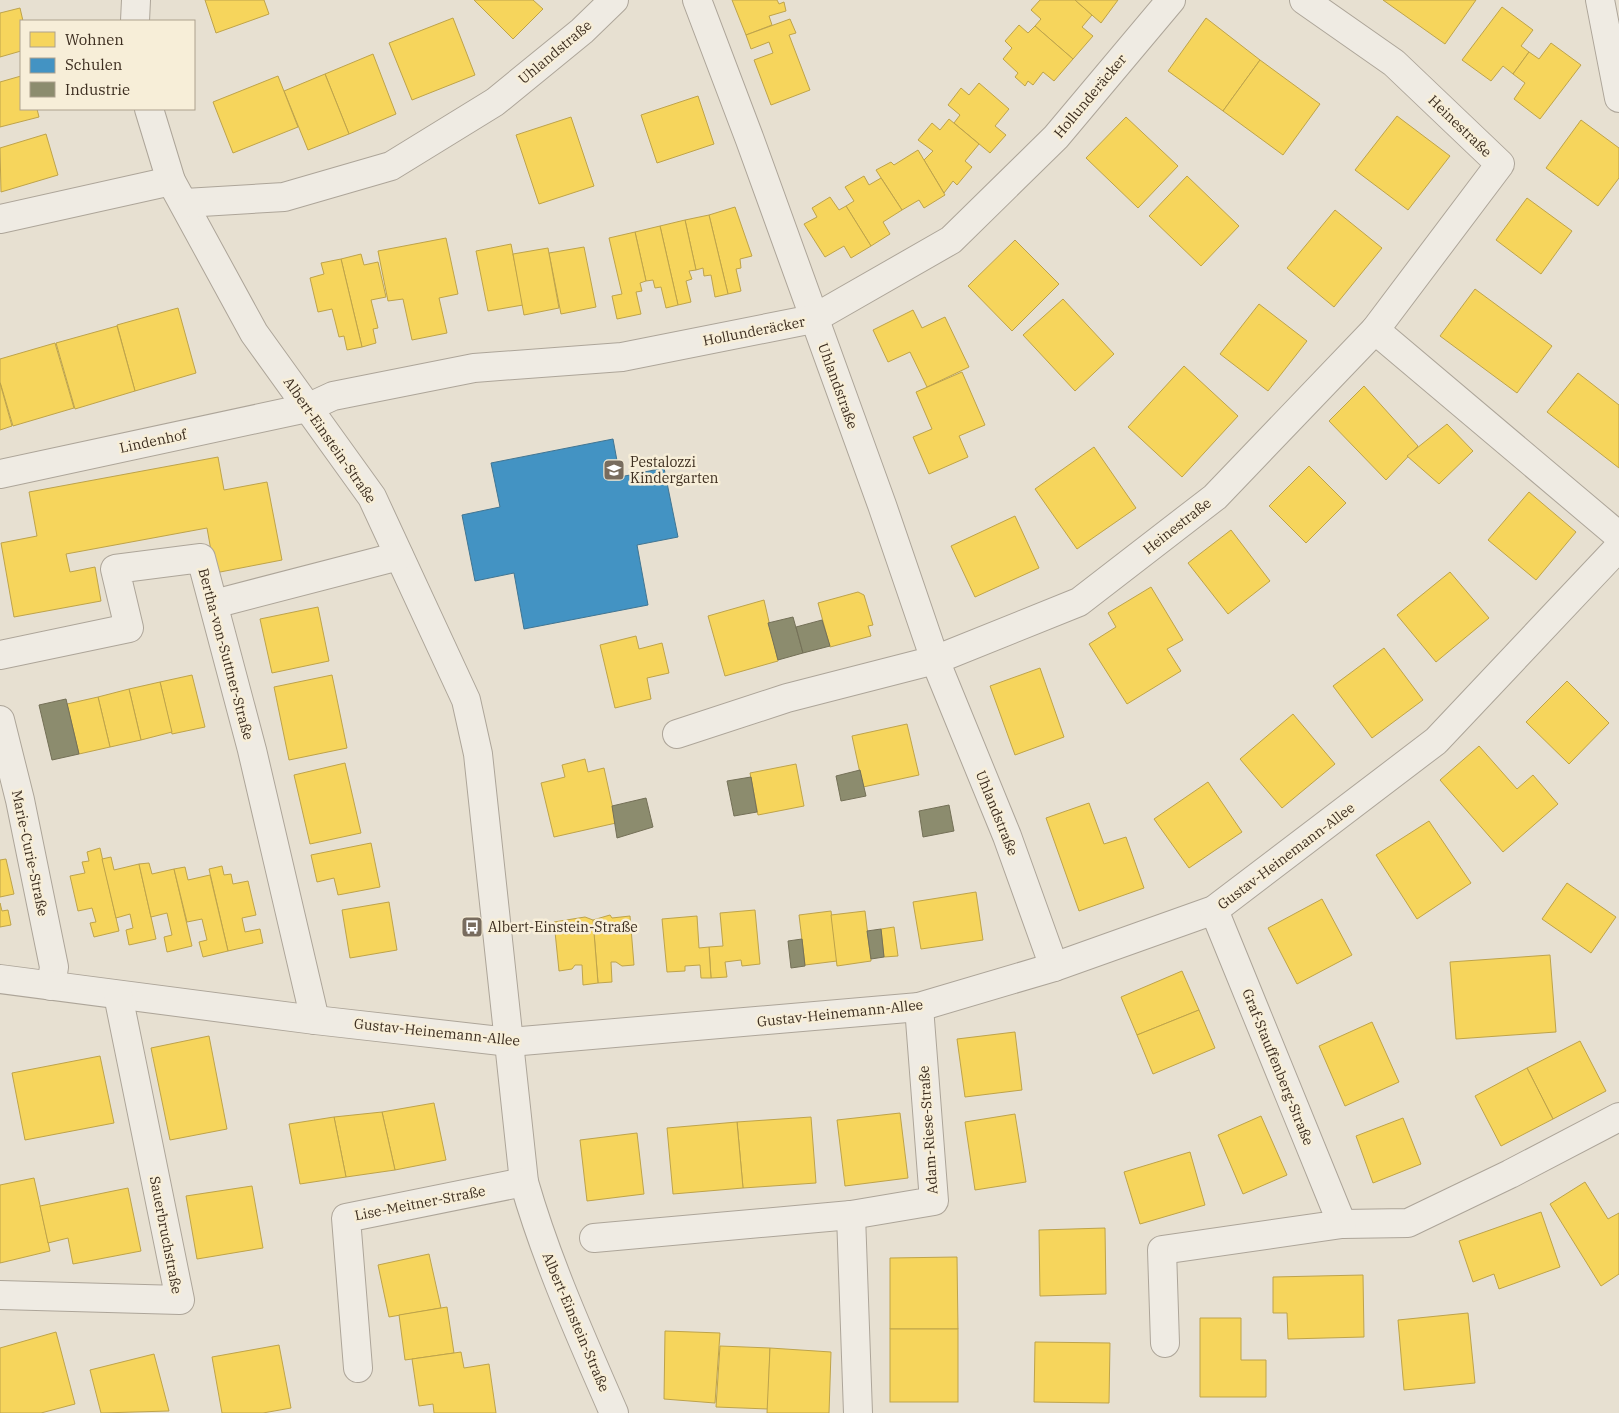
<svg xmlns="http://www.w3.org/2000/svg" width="1619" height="1413" font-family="'IBM Plex Serif',serif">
	<rect width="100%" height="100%" fill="#e7e0d1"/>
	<g fill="#f6d55c" stroke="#bea34a">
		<path d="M205 0H264L269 14 216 33Z"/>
		<path d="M474 0H533L543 9 513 39Z"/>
		<path d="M732 0H777L779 4 784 2 786 11 769 16 772 25 746 35Z"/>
		<path d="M1040 0H1075L1092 15 1082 27 1093 36 1073 59 1035 26 1041 19 1031 10Z"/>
		<path d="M1075 0H1118L1101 23Z"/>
		<path d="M1383 0H1476L1445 44Z"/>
		<path d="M1502 7 1533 30 1521 46 1529 52 1513 74 1503 66 1491 81 1462 60Z"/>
		<path d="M20 8 23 21H21V51L0 57V13Z"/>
		<path d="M453 18 475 75 412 100 389 43Z"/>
		<path d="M1206 18 1260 60 1223 111 1168 71Z"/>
		<path d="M790 19 796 33 789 35 810 90 771 105 754 60 773 53 769 42 751 49 746 35Z"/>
		<path d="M1019 25 1028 33 1035 26 1073 59 1054 81 1043 72 1033 85 1028 81 1025 86 1015 77 1018 73 1003 59 1012 48 1005 41Z"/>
		<path d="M1551 43 1581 65 1540 119 1514 99 1525 83 1513 74 1529 52 1539 59Z"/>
		<path d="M373 54 396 114 349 134 325 74Z"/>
		<path d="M1260 60 1320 104 1283 155 1223 111Z"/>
		<path d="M325 74 349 134 308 150 284 91Z"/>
		<path d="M21 76V109H37L39 117 0 127V82Z"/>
		<path d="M278 76 298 127 233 153 213 102Z"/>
		<path d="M979 83 1009 109 995 126 1006 135 990 153 954 123 960 115 948 105 961 88 969 95Z"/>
		<path d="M698 96 714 144 657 163 641 115Z"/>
		<path d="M1397 116 1450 156 1408 210 1355 170Z"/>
		<path d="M571 117 594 186 539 204 516 135Z"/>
		<path d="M1126 117 1178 166 1138 208 1086 158Z"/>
		<path d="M949 119 979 144 965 161 972 167 957 185 953 181 944 193 924 160 933 151 918 140 932 123 940 130Z"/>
		<path d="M1581 120 1619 148V178L1598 206 1546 168Z"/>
		<path d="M46 134 58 175 1 192 0 148Z"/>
		<path d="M918 150 945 195 924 208 919 200 902 210 876 170 891 162 894 165Z"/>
		<path d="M864 176 869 185 881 178 902 210 883 222 890 234 871 246 846 206 854 201 845 187Z"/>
		<path d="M1187 176 1239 226 1201 266 1149 216Z"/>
		<path d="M830 197 839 210 846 206 871 246 851 258 844 246 825 257 804 224 817 217 812 208Z"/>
		<path d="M1527 198 1572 231 1541 274 1496 240Z"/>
		<path d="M735 207 752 256 740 259 741 268 736 269 741 291 728 294 709 215Z"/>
		<path d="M1335 210 1382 248 1334 307 1287 268Z"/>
		<path d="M709 215 728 294 715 297 711 275 704 276 703 268 696 270 685 220Z"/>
		<path d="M685 220 696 270 689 271 692 279 686 281 691 302 678 305 660 226Z"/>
		<path d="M660 226 678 305 666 308 661 287 655 288 653 280 646 281 635 232Z"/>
		<path d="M635 232 646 281 640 283 642 291 636 292 641 314 617 319 612 296 622 294 609 238Z"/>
		<path d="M446 238 458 294 439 298 447 333 412 340 403 299 388 301 378 251Z"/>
		<path d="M1015 240 1059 284 1012 331 968 286Z"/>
		<path d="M511 244 523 305 488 311 476 251Z"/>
		<path d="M584 247 596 307 561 314 549 253Z"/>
		<path d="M548 248 559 308 524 315 513 254Z"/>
		<path d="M361 254 364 265 378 262 386 297 371 300 378 328 373 329 376 343 362 347 341 259Z"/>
		<path d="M341 259 362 347 347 350 344 336 339 337 332 309 318 312 310 278 324 274 321 263Z"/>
		<path d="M1475 289 1552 346 1517 393 1440 336Z"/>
		<path d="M1063 299 1114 354 1075 391 1023 335Z"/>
		<path d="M1259 304 1307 341 1268 391 1220 354Z"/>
		<path d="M178 308 196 373 135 391 117 325Z"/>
		<path d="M913 310 922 328 945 317 969 367 927 387 910 352 888 362 873 330Z"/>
		<path d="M117 326 135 391 75 409 56 343Z"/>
		<path d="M55 343 74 408 13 426 0 382V359Z"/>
		<path d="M1184 366 1238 416 1182 477 1128 427Z"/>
		<path d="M962 372 985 425 959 436 968 457 929 474 913 437 932 429 916 392Z"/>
		<path d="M1578 373 1619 405V468L1547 412Z"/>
		<path d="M0 383 12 426 0 430Z"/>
		<path d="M1364 386 1418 446 1386 480 1329 421Z"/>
		<path d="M1447 424 1473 451 1439 484 1407 456Z"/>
		<path d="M1094 447 1136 508 1077 549 1035 489Z"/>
		<path d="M218 457 224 490 267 482 282 560 215 573 207 528 66 554 70 572 95 567 101 601 14 617 1 543 37 536 29 492Z"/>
		<path d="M1309 466 1346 503 1306 543 1269 506Z"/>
		<path d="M1529 492 1576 532 1536 580 1488 540Z"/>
		<path d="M1015 516 1039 568 975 597 951 546Z"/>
		<path d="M1231 530 1270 581 1228 614 1188 563Z"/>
		<path d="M1450 572 1489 618 1436 662 1397 615Z"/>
		<path d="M1151 587 1183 640 1167 649 1181 671 1127 704 1089 644 1116 627 1108 613Z"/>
		<path d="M858 592 864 595 873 625 868 626 871 636 830 647 818 603Z"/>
		<path d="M764 600 778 661 725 676 708 616Z"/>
		<path d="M318 607 329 661 272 673 260 619Z"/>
		<path d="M636 636 639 649 662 643 669 673 647 678 651 699 615 708 600 645Z"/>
		<path d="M1384 648 1423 700 1372 738 1333 686Z"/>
		<path d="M1040 668 1064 737 1015 755 990 686Z"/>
		<path d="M192 675 205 727 172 734 160 682Z"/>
		<path d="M332 675 347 748 289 760 274 687Z"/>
		<path d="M1567 681 1609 723 1569 764 1526 722Z"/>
		<path d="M160 682 172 732 141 740 129 689Z"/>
		<path d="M129 689 141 740 110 747 98 697Z"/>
		<path d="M98 697 110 747 79 754 67 704Z"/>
		<path d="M1293 714 1335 764 1282 808 1240 759Z"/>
		<path d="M907 724 919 775 863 787 852 736Z"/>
		<path d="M1479 746 1517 789 1533 775 1558 804 1503 852 1440 780Z"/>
		<path d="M585 759 588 772 604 768 616 823 554 837 541 783 565 777 562 765Z"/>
		<path d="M345 763 361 833 310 844 294 775Z"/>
		<path d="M796 764 804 806 758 815 750 773Z"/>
		<path d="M1208 782 1242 832 1189 868 1154 819Z"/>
		<path d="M1089 803 1104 844 1126 837 1144 888 1079 911 1046 818Z"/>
		<path d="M1429 821 1471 883 1417 919 1376 855Z"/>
		<path d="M371 843 380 887 338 895 334 878 317 882 311 855Z"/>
		<path d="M100 848 119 931 94 937 90 923 96 922 92 908 78 911 70 876 85 873 82 862 89 861 87 852Z"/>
		<path d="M111 857 114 870 139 864 156 939 129 945 126 930 133 928 130 914 116 918 102 859Z"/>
		<path d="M6 859 14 894 0 897V860Z"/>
		<path d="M149 863 152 874 174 869 192 946 167 952 164 937 172 935 167 913 151 917 139 864Z"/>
		<path d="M222 866 224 875 231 874 233 884 248 881 256 915 242 918 245 932 260 929 263 943 228 951 209 869Z"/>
		<path d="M185 867 188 880 210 875 228 951 203 957 199 942 207 940 202 919 187 922 174 869Z"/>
		<path d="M1567 883 1616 917 1591 953 1542 919Z"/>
		<path d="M976 892 983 940 921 949 913 902Z"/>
		<path d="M1322 899 1352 955 1297 984 1268 928Z"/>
		<path d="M389 902 397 950 350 958 342 910Z"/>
		<path d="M0 903 2 911 8 910 11 925 0 927Z"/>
		<path d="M755 910 760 964 742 966 741 960 725 962 727 977 711 978 709 947 723 946 720 913Z"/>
		<path d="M831 911 837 961 805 965 799 915Z"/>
		<path d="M865 911 871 961 837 966 831 915Z"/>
		<path d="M610 915 612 918 630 916 634 965 622 966 616 962H611L612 982 598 983 593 920Z"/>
		<path d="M697 916 699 948 709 947 711 978H701L700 965 685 966V971L667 972 662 919Z"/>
		<path d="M585 917 593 920 598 983 583 985 582 965H575L572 969 559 971 554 922Z"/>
		<path d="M894 927 898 956 884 957 881 929Z"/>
		<path d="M1550 955 1556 1032 1456 1039 1450 962Z"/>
		<path d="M1182 971 1199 1010 1137 1035 1121 997Z"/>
		<path d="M1199 1010 1215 1048 1153 1074 1137 1035Z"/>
		<path d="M1372 1022 1399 1082 1345 1106 1319 1046Z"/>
		<path d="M1015 1032 1022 1090 965 1097 957 1039Z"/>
		<path d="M209 1036 227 1129 170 1140 151 1048Z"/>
		<path d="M1580 1041 1606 1091 1553 1119 1527 1068Z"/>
		<path d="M100 1056 114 1123 25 1140 12 1073Z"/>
		<path d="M1527 1068 1553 1119 1501 1146 1475 1096Z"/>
		<path d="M434 1103 446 1160 395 1170 382 1112Z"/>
		<path d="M382 1112 395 1170 346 1177 334 1117Z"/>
		<path d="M900 1113 908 1178 845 1186 837 1120Z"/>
		<path d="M1015 1114 1026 1182 975 1190 965 1122Z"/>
		<path d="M1261 1116 1287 1175 1243 1194 1218 1135Z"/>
		<path d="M334 1117 346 1177 300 1184 289 1124Z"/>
		<path d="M811 1117 816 1183 743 1188 737 1122Z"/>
		<path d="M1403 1118 1421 1164 1373 1183 1356 1136Z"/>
		<path d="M737 1122 743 1188 673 1194 667 1128Z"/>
		<path d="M637 1133 644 1194 587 1201 580 1140Z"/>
		<path d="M1190 1152 1205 1205 1140 1224 1124 1172Z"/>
		<path d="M34 1178 50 1251 0 1263V1185Z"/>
		<path d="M1585 1182 1608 1219 1619 1213V1274L1601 1286 1550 1204Z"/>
		<path d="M252 1186 263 1248 197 1259 186 1196Z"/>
		<path d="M128 1188 141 1251 73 1264 68 1238 48 1243 40 1206Z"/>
		<path d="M1541 1212 1560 1267 1499 1289 1494 1274 1473 1282 1459 1241Z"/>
		<path d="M1105 1228 1106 1294 1040 1296 1039 1230Z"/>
		<path d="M429 1254 441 1308 389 1317 378 1265Z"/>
		<path d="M957 1257 958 1329H890V1258Z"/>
		<path d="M1363 1275 1364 1337 1288 1339 1287 1313H1273V1277Z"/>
		<path d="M447 1307 454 1353 405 1360 399 1315Z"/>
		<path d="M1468 1313 1475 1383 1404 1390 1398 1320Z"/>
		<path d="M1200 1318H1241V1360H1266V1397H1200Z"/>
		<rect x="890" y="1329" width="68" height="73"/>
		<path d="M665 1331 720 1333 715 1403 664 1399Z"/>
		<path d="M56 1332 75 1404 41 1413H0V1348Z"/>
		<path d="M1035 1342 1110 1343 1109 1403 1034 1402Z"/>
		<path d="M279 1345 291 1408 263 1413H222L212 1357Z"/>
		<path d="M720 1346 770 1348 768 1409 716 1407Z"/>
		<path d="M770 1348 831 1352 829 1413H767Z"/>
		<path d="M461 1352 464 1368 489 1364 496 1413H434L433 1404 419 1406 412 1359Z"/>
		<path d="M154 1354 169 1411 101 1413 90 1370Z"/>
	</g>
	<path fill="#4393c3" stroke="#417592" d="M613 439 620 477 664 468 678 537 637 545 648 605 524 629 514 573 475 581 462 515 500 507 491 463Z"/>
	<g fill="#8c8c6e" stroke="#747057">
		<path d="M793 617 803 653 778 660 768 623Z"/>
		<path d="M822 620 830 646 803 653 796 627Z"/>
		<path d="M66 699 79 754 52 760 39 705Z"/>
		<path d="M860 770 866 796 841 801 836 776Z"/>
		<path d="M751 777 757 812 734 816 727 781Z"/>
		<path d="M646 798 653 827 617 838 612 806Z"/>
		<path d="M949 805 954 831 923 837 919 811Z"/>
		<path d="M881 929 884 957 871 959 867 931Z"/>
		<path d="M802 939 805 966 791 968 788 941Z"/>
	</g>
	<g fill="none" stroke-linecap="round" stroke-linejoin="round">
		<g stroke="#ada599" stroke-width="30">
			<g id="minor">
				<path d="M697 0 750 140 882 505 935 660 1007 836 1054 967"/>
				<path d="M1304 0 1394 63 1500 164 1375 330 1619 536"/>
				<path d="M1600 0 1619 98"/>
				<path d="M135 21 136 0"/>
				<path d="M149 109 171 181 254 333 372 497 466 700 478 754 524 1182C547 1262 581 1337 614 1413"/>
				<path d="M185 203 284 197 391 166 495 102 582 31 614 0"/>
				<path d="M0 219 171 181"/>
				<path d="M0 474 307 408 333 396 474 368 622 357 813 319 951 240 1056 137 1171 0"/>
				<path d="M214 604 399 556"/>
				<path d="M0 655 129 628 115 569 201 558 252 750 315 1020"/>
				<path d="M0 720 20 800 54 967 51 986"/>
				<path d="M677 734 787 698 935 660 1079 602 1215 497 1375 330"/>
				<path d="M0 979 315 1020 510 1042 919 1007 1054 967 1214 910 1436 741 1619 547"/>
				<path d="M851 1215 858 1413"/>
				<path d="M1342 1224 1408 1223 1510 1174 1619 1117"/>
				<path d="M594 1238 851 1215 934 1201 919 1007"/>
				<path d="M0 1295 180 1300 118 995"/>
				<path d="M1165 1343 1162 1250 1342 1224 1214 910"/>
				<path d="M358 1368 346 1218 524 1182"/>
			</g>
		</g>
		<use href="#minor" stroke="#efebe3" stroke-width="28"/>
	</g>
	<defs>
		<g id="school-square" transform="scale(1.125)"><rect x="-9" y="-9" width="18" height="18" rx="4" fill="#786c5e" stroke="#f7eed8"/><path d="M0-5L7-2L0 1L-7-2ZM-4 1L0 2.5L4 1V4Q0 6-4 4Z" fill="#fff"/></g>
		<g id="bus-square" transform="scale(1.125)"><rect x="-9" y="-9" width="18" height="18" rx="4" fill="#786c5e" stroke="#f7eed8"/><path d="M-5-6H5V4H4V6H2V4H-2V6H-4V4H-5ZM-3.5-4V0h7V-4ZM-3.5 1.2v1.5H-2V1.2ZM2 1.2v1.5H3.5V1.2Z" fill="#fff"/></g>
	</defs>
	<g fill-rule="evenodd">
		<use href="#school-square" x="614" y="470"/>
		<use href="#bus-square" x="472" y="927"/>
	</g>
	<g text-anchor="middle" stroke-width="5" stroke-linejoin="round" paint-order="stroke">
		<g font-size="14" fill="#3d2e20" stroke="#f7eed8">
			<text transform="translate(555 52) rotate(-40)" y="5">Uhlandstraße</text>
			<text transform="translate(1090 96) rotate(-50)" y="5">Hollunderäcker</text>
			<text transform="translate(1460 126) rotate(44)" y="5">Heinestraße</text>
			<text transform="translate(754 331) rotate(-11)" y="5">Hollunderäcker</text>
			<text transform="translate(838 386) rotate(70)" y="5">Uhlandstraße</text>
			<text transform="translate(330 440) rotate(55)" y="5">Albert-Einstein-Straße</text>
			<text transform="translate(153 441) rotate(-12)" y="5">Lindenhof</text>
			<text transform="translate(1177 526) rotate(-38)" y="5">Heinestraße</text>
			<text transform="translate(226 654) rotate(75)" y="5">Bertha-von-Suttner-Straße</text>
			<text transform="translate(997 813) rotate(68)" y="5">Uhlandstraße</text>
			<text transform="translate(30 853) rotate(78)" y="5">Marie-Curie-Straße</text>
			<text transform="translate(1286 856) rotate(-37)" y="5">Gustav-Heinemann-Allee</text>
			<text transform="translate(840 1013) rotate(-6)" y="5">Gustav-Heinemann-Allee</text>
			<text transform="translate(437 1032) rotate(6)" y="5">Gustav-Heinemann-Allee</text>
			<text transform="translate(1278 1067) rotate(68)" y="5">Graf-Stauffenberg-Straße</text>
			<text transform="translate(928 1130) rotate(-94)" y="5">Adam-Riese-Straße</text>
			<text transform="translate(420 1203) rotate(-11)" y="5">Lise-Meitner-Straße</text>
			<text transform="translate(166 1235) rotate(79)" y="5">Sauerbruchstraße</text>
			<text transform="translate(576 1322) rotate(67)" y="5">Albert-Einstein-Straße</text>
		</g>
		<g font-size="14" fill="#3d2e20" stroke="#f7eed8" text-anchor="start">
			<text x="630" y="467">Pestalozzi<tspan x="630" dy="16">Kindergarten</tspan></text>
			<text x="488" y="932">Albert-Einstein-Straße</text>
		</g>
	</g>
	<rect x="20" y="20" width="175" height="90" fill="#f7eed8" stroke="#ada18e"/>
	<rect x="30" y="32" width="25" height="15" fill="#f6d55c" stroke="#ada18e"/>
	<text x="65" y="45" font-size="15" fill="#3d2e20">Wohnen</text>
	<rect x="30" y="58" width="25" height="15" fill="#4393c3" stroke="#ada18e"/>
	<text x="65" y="70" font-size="15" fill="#3d2e20">Schulen</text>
	<rect x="30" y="82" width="25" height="15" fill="#8c8c6e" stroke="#ada18e"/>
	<text x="65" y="95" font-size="15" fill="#3d2e20">Industrie</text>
</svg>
